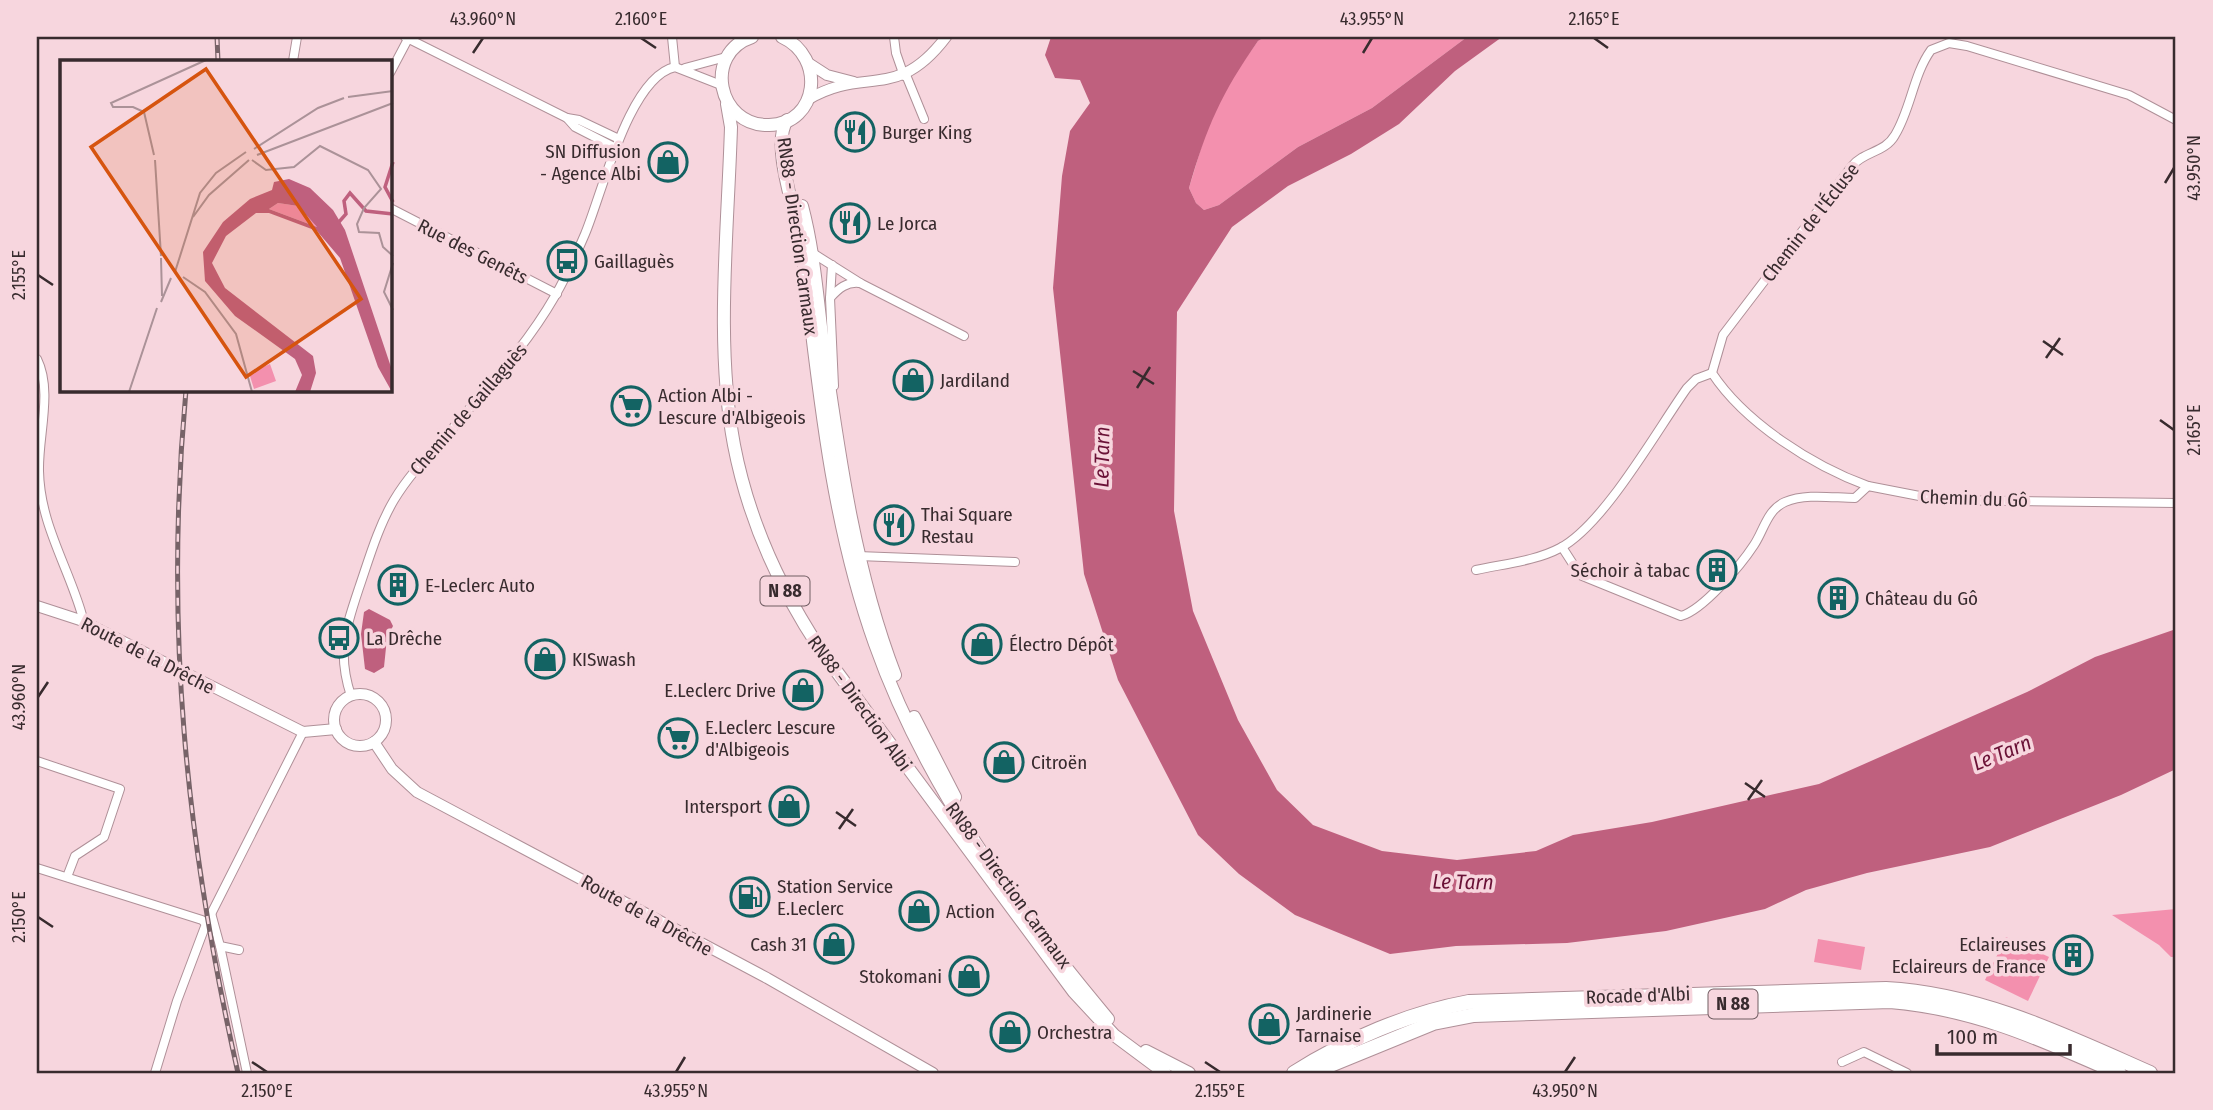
<svg xmlns="http://www.w3.org/2000/svg" width="2213" height="1110" font-family="'Fira Sans Condensed',sans-serif">
	<rect width="100%" height="100%" fill="#f7d6de"/>
	<g fill="#f390ae">
		<path d="M1265 37H1467L1372 108 1298 147 1219 205 1204 210 1196 203 1189 188 1208 125 1228 83 1258 41Z"/>
		<path d="M2176 909V957H2171L2159 945 2112 915Z"/>
		<path d="M2006 937 2049 957 2028 1001 1985 980Z"/>
		<path d="M1818 939 1865 947 1861 970 1814 962Z"/>
	</g>
	<g fill="#bf607e">
		<path d="M1051 37H1265L1258 41C1221 94 1207 126 1189 188L1196 203 1204 210 1219 205 1298 147 1372 108 1467 37H1502L1455 71 1399 124 1351 154 1288 186 1232 227 1177 312 1174 511 1193 611 1238 720 1277 790 1313 825 1382 851 1457 860 1536 851 1573 835 1652 822 1819 784 2027 692 2095 657 2176 629V769L2121 795 1990 847 1867 873 1806 890 1765 909 1666 931 1567 943 1456 946 1390 954 1295 915 1239 874 1198 835 1118 680 1084 574 1053 288 1062 176 1070 131 1090 103 1080 80 1055 78 1045 55Z"/>
		<path d="M369 609 390 620 393 626 387 638 384 667 374 673 365 669 361 634 364 612Z"/>
	</g>
	<g fill="none" stroke-linecap="round" stroke-linejoin="round">
		<g stroke="#af9098" stroke-width="10">
			<g id="street">
				<path d="M405 37 567 118"/>
				<path d="M672 37 675 67"/>
				<path d="M894 37 896 53 904 76"/>
				<path d="M293 61 297 37"/>
				<path d="M685 68 726 57"/>
				<path d="M390 73 408 39"/>
				<path d="M906 75 924 119"/>
				<path d="M616 148 575 127 567 118 579 120 619 139"/>
				<path d="M390 208 557 294"/>
				<path d="M811 252 860 283 964 336"/>
				<path d="M830 298 832 265"/>
				<path d="M37 359C53 391 38 436 39 471 40 524 68 566 82 615L80 620"/>
				<path d="M834 386 830 298C838 289 847 281 860 283"/>
				<path d="M1868 486C1813 466 1745 423 1712 373L1723 335 1852 166C1864 151 1885 153 1895 135 1911 109 1913 75 1931 50L1949 43 1967 46 2129 95 2176 120"/>
				<path d="M1562 547 1580 575 1681 616C1703 610 1741 565 1754 545 1764 530 1767 510 1785 502 1806 493 1834 498 1855 498L1868 486 1940 500 2176 503"/>
				<path d="M858 556 1015 562"/>
				<path d="M1476 570C1503 564 1536 561 1560 548 1604 525 1657 430 1687 388L1696 379 1712 373"/>
				<path d="M351 696C337 653 345 630 359 588 369 559 378 527 394 500 412 470 436 448 458 422 493 381 528 343 555 296 566 277 576 255 585 234 602 194 629 77 675 67L721 85"/>
				<path d="M37 761 120 789 104 837 75 856 67 877"/>
				<path d="M37 868 202 920 206 924"/>
				<path d="M211 913 220 946 239 950"/>
				<path d="M220 946 247 1073"/>
				<path d="M1842 1062 1864 1052 1907 1073"/>
				<path d="M155 1073 177 1001 206 924 303 732"/>
			</g>
		</g>
		<g stroke="#af9098" stroke-width="12">
			<g id="secondary">
				<path d="M810 64 827 75 854 82"/>
				<path d="M807 100C865 65 896 103 946 37"/>
				<path d="M37 606 80 620 303 732 336 729"/>
				<circle cx="360" cy="720" r="26"/>
				<path d="M374 742 392 769 417 792 767 978 933 1073"/>
			</g>
		</g>
		<g stroke="#af9098" stroke-width="14">
			<g id="primary">
				<path d="M752 37C703 53 717 126 769 125 819 124 826 57 782 37"/>
				<path d="M727 104 731 127C728 229 715 344 734 445 748 518 779 587 820 649L1074 992 1114 1035 1165 1073"/>
				<path d="M787 120C770 146 798 217 802 249 818 381 830 518 875 644 924 783 1014 907 1108 1019"/>
				<path d="M802 206C814 251 817 297 823 343 839 455 854 568 895 675"/>
				<path d="M914 717 955 797"/>
				<path d="M1146 1051 1189 1073"/>
			</g>
		</g>
		<g stroke="#af9098" stroke-width="16">
			<g id="highway">
				<path d="M1318 1070 1433 1023 1474 1015 1890 1001C1975 1008 2042 1039 2119 1073"/>
				<path d="M1294 1073C1346 1040 1409 1013 1469 1002L1886 989C1980 994 2064 1035 2150 1073"/>
			</g>
		</g>
		<use href="#street" stroke="#fff" stroke-width="8"/>
		<use href="#secondary" stroke="#fff" stroke-width="10"/>
		<use href="#primary" stroke="#fff" stroke-width="12"/>
		<use href="#highway" stroke="#fff" stroke-width="14"/>
		<g stroke="#776368" stroke-width="5">
			<g id="rail">
				<path d="M217 37 218 61"/>
				<path d="M186 390C164 628 186 841 238 1073"/>
			</g>
		</g>
		<use href="#rail" stroke="#f7d6de" stroke-width="2.5" stroke-dasharray="8" stroke-linecap="butt"/>
	</g>
	<path fill="none" stroke="#382b2e" stroke-width="2.5" d="M641 38 656 48M1594 38 1608 48M473 53 483 38M1363 53 1372 38M2165 183 2174 168M38 275 53 285M2043 341 2063 355M2046 358 2060 338M1133 371 1154 384M1137 388 1150 367M2160 420 2174 430M38 697 48 682M1745 783 1765 797M1748 800 1762 780M836 812 856 826M839 829 853 809M38 917 53 927M252 1062 267 1072M1205 1062 1220 1072M676 1072 685 1057M1565 1072 1575 1057"/>
	<defs>
		<g id="restaurant-ring" transform="scale(2.0125)"><circle r="9.5" fill="#f7d6de" stroke="#136363" stroke-width="1.5"/><path d="M-5-6h1v4h1v-4h1v4h1v-4h1v5L-1.5 .5V6h-2V.5L-5-1ZM5-6V6H3V1.5H1.5Q1.5-4 5-6Z" fill="#136363"/></g>
		<g id="shop-ring" transform="scale(2.0125)"><circle r="9.5" fill="#f7d6de" stroke="#136363" stroke-width="1.5"/><path d="M-5-2.5h2.3a2.7 3.5 0 0 1 5.4 0H5L5.5 6h-11ZM-1.5-2.5h3a1.5 2.3 0 0 0-3 0Z" fill="#136363"/></g>
		<g id="bus-ring" transform="scale(2.0125)"><circle r="9.5" fill="#f7d6de" stroke="#136363" stroke-width="1.5"/><path d="M-5-6H5V4H4V6H2V4H-2V6H-4V4H-5ZM-3.5-4V0h7V-4ZM-3.5 1.2v1.5H-2V1.2ZM2 1.2v1.5H3.5V1.2Z" fill="#136363"/></g>
		<g id="supermarket-ring" transform="scale(2.0125)"><circle r="9.5" fill="#f7d6de" stroke="#136363" stroke-width="1.5"/><path d="M-6-5.5h2.5l.6 2H6L4.5 2H-2.5L-4.4-4H-6ZM-1.5 3.2a1.3 1.3 0 1 0 .1 0ZM3 3.2a1.3 1.3 0 1 0 .1 0Z" fill="#136363"/></g>
		<g id="building-ring" transform="scale(2.0125)"><circle r="9.5" fill="#f7d6de" stroke="#136363" stroke-width="1.5"/><path d="M-4-6H4V6H1V3H-1V6H-4ZM-2.5-4.3h1.7v1.8h-1.7ZM.8-4.3h1.7v1.8H.8ZM-2.5-1h1.7V.8h-1.7ZM.8-1h1.7V.8H.8Z" fill="#136363"/></g>
		<g id="fuel-ring" transform="scale(2.0125)"><circle r="9.5" fill="#f7d6de" stroke="#136363" stroke-width="1.5"/><path d="M-5.5-6h7V0h2V4h1.3V-2.5L3-4.5l.8-.8L6-3V5H2.5V1h-1V6h-7ZM-4.2-4.7v3.2H.2V-4.7Z" fill="#136363"/></g>
	</defs>
	<g fill-rule="evenodd">
		<use href="#restaurant-ring" x="855" y="132"/>
		<use href="#shop-ring" x="668" y="162"/>
		<use href="#restaurant-ring" x="850" y="223"/>
		<use href="#bus-ring" x="567" y="261"/>
		<use href="#shop-ring" x="913" y="380"/>
		<use href="#supermarket-ring" x="631" y="406"/>
		<use href="#restaurant-ring" x="894" y="525"/>
		<use href="#building-ring" x="1717" y="570"/>
		<use href="#building-ring" x="398" y="585"/>
		<use href="#building-ring" x="1838" y="598"/>
		<use href="#bus-ring" x="339" y="638"/>
		<use href="#shop-ring" x="982" y="644"/>
		<use href="#shop-ring" x="545" y="659"/>
		<use href="#shop-ring" x="803" y="690"/>
		<use href="#supermarket-ring" x="678" y="738"/>
		<use href="#shop-ring" x="1004" y="762"/>
		<use href="#shop-ring" x="789" y="806"/>
		<use href="#fuel-ring" x="750" y="897"/>
		<use href="#shop-ring" x="919" y="911"/>
		<use href="#shop-ring" x="834" y="944"/>
		<use href="#building-ring" x="2073" y="955"/>
		<use href="#shop-ring" x="969" y="976"/>
		<use href="#shop-ring" x="1269" y="1024"/>
		<use href="#shop-ring" x="1010" y="1032"/>
	</g>
	<g text-anchor="middle" stroke-width="7" stroke-linejoin="round" paint-order="stroke">
		<g fill="#f7d6de" stroke="#715e63" stroke-width="2">
			<rect x="760.5" y="576.5" width="49" height="29" rx="5"/>
			<rect x="1708.5" y="989.5" width="49" height="29" rx="5"/>
		</g>
		<g font-size="18" font-weight="bold" fill="#382b2e">
			<text x="785" y="597">N 88</text>
			<text x="1733" y="1010">N 88</text>
		</g>
		<g font-size="19" fill="#382b2e" stroke="#f7d6de" text-anchor="start">
			<text x="882" y="139">Burger King</text>
			<text x="641" y="158" text-anchor="end">SN Diffusion<tspan x="641" dy="22">- Agence Albi</tspan></text>
			<text x="877" y="230">Le Jorca</text>
			<text x="594" y="268">Gaillaguès</text>
			<text x="940" y="387">Jardiland</text>
			<text x="658" y="402">Action Albi -<tspan x="658" dy="22">Lescure d'Albigeois</tspan></text>
			<text x="921" y="521">Thai Square<tspan x="921" dy="22">Restau</tspan></text>
			<text x="1690" y="577" text-anchor="end">Séchoir à tabac</text>
			<text x="425" y="592">E-Leclerc Auto</text>
			<text x="1865" y="605">Château du Gô</text>
			<text x="366" y="645">La Drêche</text>
			<text x="1009" y="651">Électro Dépôt</text>
			<text x="572" y="666">KISwash</text>
			<text x="776" y="697" text-anchor="end">E.Leclerc Drive</text>
			<text x="705" y="734">E.Leclerc Lescure<tspan x="705" dy="22">d'Albigeois</tspan></text>
			<text x="1031" y="769">Citroën</text>
			<text x="762" y="813" text-anchor="end">Intersport</text>
			<text x="777" y="893">Station Service<tspan x="777" dy="22">E.Leclerc</tspan></text>
			<text x="946" y="918">Action</text>
			<text x="807" y="951" text-anchor="end">Cash 31</text>
			<text x="2046" y="951" text-anchor="end">Eclaireuses<tspan x="2046" dy="22">Eclaireurs de France</tspan></text>
			<text x="942" y="983" text-anchor="end">Stokomani</text>
			<text x="1296" y="1020">Jardinerie<tspan x="1296" dy="22">Tarnaise</tspan></text>
			<text x="1037" y="1039">Orchestra</text>
		</g>
		<g font-size="19" fill="#382b2e" stroke="#f7d6de">
			<text transform="translate(1810 222) rotate(-52)" y="7">Chemin de l'Écluse</text>
			<text transform="translate(798 236) rotate(82)" y="7">RN88 - Direction Carmaux</text>
			<text transform="translate(473 251) rotate(27)" y="7">Rue des Genêts</text>
			<text transform="translate(468 409) rotate(-49)" y="7">Chemin de Gaillaguès</text>
			<text transform="translate(1974 498) rotate(2)" y="7">Chemin du Gô</text>
			<text transform="translate(148 655) rotate(27)" y="7">Route de la Drêche</text>
			<text transform="translate(860 703) rotate(54)" y="7">RN88 - Direction Albi</text>
			<text transform="translate(1009 885) rotate(54)" y="7">RN88 - Direction Carmaux</text>
			<text transform="translate(647 915) rotate(29)" y="7">Route de la Drêche</text>
			<text transform="translate(1638 995) rotate(-2)" y="7">Rocade d'Albi</text>
		</g>
		<g font-size="21" font-style="italic" fill="#6a1136" stroke="#f7d6de">
			<text transform="translate(1102 457) rotate(-89)" y="7">Le Tarn</text>
			<text transform="translate(2002 753) rotate(-22)" y="7">Le Tarn</text>
			<text transform="translate(1463 882) rotate(1)" y="7">Le Tarn</text>
		</g>
	</g>
	<g transform="translate(60 60)">
		<rect width="332" height="332" fill="#f7d6de"/>
		<path d="M218 143 238 146 257 167 209 149ZM210 304 216 321 194 329 189 313Z" fill="#f390ae"/>
		<path d="M229 119 250 128 273 150 285 170 332 310V332L318 307 280 198 257 171 209 153H196L166 176 152 203 165 228 253 296 256 313 250 332H235L242 315 235 299 175 256 145 221 143 192 163 162 190 139 212 130 214 122ZM218 143 238 146 257 167 209 149Z" fill="#bf607e" fill-rule="evenodd"/>
		<path fill="none" stroke="#bf607e" stroke-width="3.5" d="M333 102 325 127 333 142M278 163 286 154 284 141 290 133 306 151 333 154"/>
		<path fill="none" stroke="#ab9298" stroke-width="2" d="M288 37 333 31M194 89 258 48 284 38M94 95 84 52 73 47H53L51 43 146 0M197 95 333 43M95 100 101 196M192 100 206 110 234 107 260 86 308 110 321 129 304 148 297 164 299 172 319 173 323 187 333 196M133 157 149 135 189 100M101 198 102 236M333 203 324 232 333 250M115 212 140 133 156 113 186 92M123 217 145 232 176 274 192 332M101 242 111 218M69 332 97 248"/>
		<path fill="#d6540f" fill-opacity="0.15" stroke="#d6540f" stroke-width="3.5" d="M146 9 301 239 186 317 31 87Z"/>
		<rect width="332" height="332" fill="none" stroke="#382b2e" stroke-width="3.5"/>
	</g>
	<rect width="2213" height="1110" fill="none" stroke="#f7d6de" stroke-width="77"/>
	<path d="M1937 1044v10h133v-10" fill="none" stroke="#382b2e" stroke-width="3.5"/>
	<text x="1947" y="1044" font-size="21" fill="#382b2e" stroke="#f7d6de" stroke-width="5" paint-order="stroke">100 m</text>
	<rect x="38" y="38" width="2136" height="1034" fill="none" stroke="#382b2e" stroke-width="2.5"/>
	<g font-size="18" text-anchor="middle" fill="#382b2e">
		<text x="483" y="25">43.960°N</text>
		<text x="641" y="25">2.160°E</text>
		<text x="1372" y="25">43.955°N</text>
		<text x="1594" y="25">2.165°E</text>
		<text transform="translate(2194 168) rotate(-90)" y="6">43.950°N</text>
		<text transform="translate(19 275) rotate(-90)" y="6">2.155°E</text>
		<text transform="translate(2194 430) rotate(-90)" y="6">2.165°E</text>
		<text transform="translate(19 697) rotate(-90)" y="6">43.960°N</text>
		<text transform="translate(19 917) rotate(-90)" y="6">2.150°E</text>
		<text x="267" y="1097">2.150°E</text>
		<text x="676" y="1097">43.955°N</text>
		<text x="1220" y="1097">2.155°E</text>
		<text x="1565" y="1097">43.950°N</text>
	</g>
</svg>
